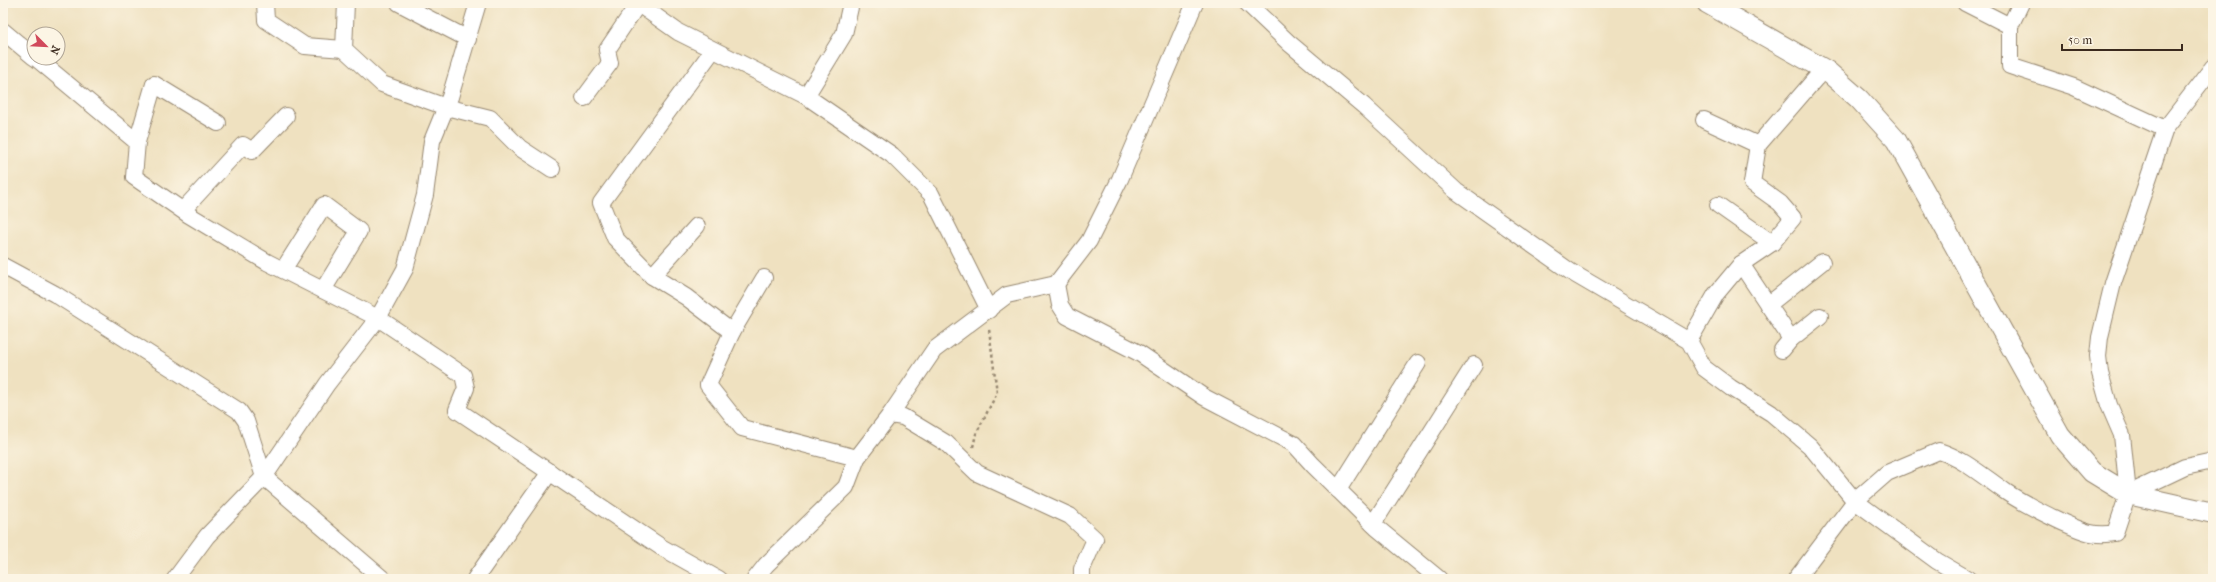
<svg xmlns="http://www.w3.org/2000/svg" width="2216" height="582" font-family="'IM FELL French Canon',serif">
	<rect width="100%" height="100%" fill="#fcf5e5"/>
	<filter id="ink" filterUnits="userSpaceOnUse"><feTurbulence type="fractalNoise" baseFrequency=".025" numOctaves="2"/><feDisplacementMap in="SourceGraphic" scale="8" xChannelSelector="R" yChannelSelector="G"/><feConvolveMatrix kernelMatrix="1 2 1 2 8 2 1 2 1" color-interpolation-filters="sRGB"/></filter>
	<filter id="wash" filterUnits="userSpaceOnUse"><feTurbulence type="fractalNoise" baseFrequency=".012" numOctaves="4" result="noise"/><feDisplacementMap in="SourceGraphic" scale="16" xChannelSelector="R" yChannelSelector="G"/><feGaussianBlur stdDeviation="0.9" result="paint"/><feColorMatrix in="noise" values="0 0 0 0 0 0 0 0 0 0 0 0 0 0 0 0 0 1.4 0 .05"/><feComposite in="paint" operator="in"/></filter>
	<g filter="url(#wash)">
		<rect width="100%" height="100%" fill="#efe1c0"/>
	</g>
	<g filter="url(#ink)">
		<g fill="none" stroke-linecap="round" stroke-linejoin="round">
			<g stroke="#95866f" stroke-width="18">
				<g id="minor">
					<path d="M265 3 266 20 305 46 344 49"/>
					<path d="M346 3 344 49 382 84 446 107 490 118 520 148 552 169"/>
					<path d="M399 3 468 39"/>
					<path d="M637 3 678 32 806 96 892 155 931 194 989 310"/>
					<path d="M1247 3 1289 43 1364 106 1456 191 1571 272 1689 341 1704 368 1731 388 1771 413 1810 446 1855 501 1937 561 1968 579"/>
					<path d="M1965 3 2010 26"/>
					<path d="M2021 3 2010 26V66L2074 87 2165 129"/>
					<path d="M3 31 34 57"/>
					<path d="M713 50 601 203 615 238 652 276 686 297 732 332 708 385 742 428 857 458"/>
					<path d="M36 58 137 142 134 177 189 215 267 262 378 318 463 375 466 388 457 410 661 547 718 579"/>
					<path d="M806 96 844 34 851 3"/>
					<path d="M584 98 610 63 607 50 638 4"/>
					<path d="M1704 120 1758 145"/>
					<path d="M137 142 154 84 218 123"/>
					<path d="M1718 205 1772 243"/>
					<path d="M183 210 243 145 252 151 286 116"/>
					<path d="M1741 264 1791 339 1782 350"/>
					<path d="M3 266 55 294 239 411 246 421 264 477 383 579"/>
					<path d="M283 270 324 205 359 231 323 290"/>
					<path d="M652 276 697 226"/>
					<path d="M1056 284 1060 305 1067 316 1139 353 1204 397 1294 444 1313 465 1377 528 1439 579"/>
					<path d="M1768 305 1822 262"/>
					<path d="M732 332 764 278"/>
					<path d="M1791 339 1820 316"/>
					<path d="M1689 341 1716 294 1741 264 1772 243 1793 218 1780 203 1752 183 1758 145 1816 78 1827 71"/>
					<path d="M890 415 903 417 946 443 977 473 1070 516 1095 539 1082 569V579"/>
					<path d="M1338 490 1418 363"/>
					<path d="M2128 494 2185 467 2213 461"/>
					<path d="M1373 524 1474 365"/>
					<path d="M175 579 207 536 264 477 327 384 378 318 405 269 425 195 432 141 450 97 478 3"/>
					<path d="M475 579 550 472"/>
					<path d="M755 579 766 565 846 487 857 458 890 415 934 350 1007 295 1056 284 1089 241 1120 179 1195 3"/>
					<path d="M1796 579 1855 501 1887 473 1939 451C1964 459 1984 477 2006 492 2024 504 2043 513 2062 522 2082 531 2093 537 2115 533L2128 494 2122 435 2109 405 2100 373 2098 356 2100 337 2113 283 2165 129 2213 67"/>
				</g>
			</g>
			<g stroke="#95866f" stroke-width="22">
				<path id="tertiary" d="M1707 3 1827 71 1859 99 1896 140 2060 435 2092 472 2128 494 2213 513"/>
			</g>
			<path stroke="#95866f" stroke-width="2.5" stroke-dasharray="3 3" stroke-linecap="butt" d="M973 447 976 434 997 393 989 329"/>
			<use href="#minor" stroke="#fff" stroke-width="16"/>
			<use href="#tertiary" stroke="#fff" stroke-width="20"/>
		</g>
	</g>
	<rect width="2216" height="582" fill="none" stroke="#fcf5e5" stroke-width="16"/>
	<g transform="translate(46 46) rotate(114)"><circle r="19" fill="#fcf5e5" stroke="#afa495"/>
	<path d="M0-3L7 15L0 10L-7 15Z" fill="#d1495b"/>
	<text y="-6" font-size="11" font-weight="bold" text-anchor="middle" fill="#3b2a1e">N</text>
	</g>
	<path d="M2062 44v6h120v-6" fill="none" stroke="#3b2a1e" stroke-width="2"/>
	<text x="2068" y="44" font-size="12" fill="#3b2a1e" stroke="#fcf5e5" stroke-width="3" paint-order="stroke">50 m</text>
</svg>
